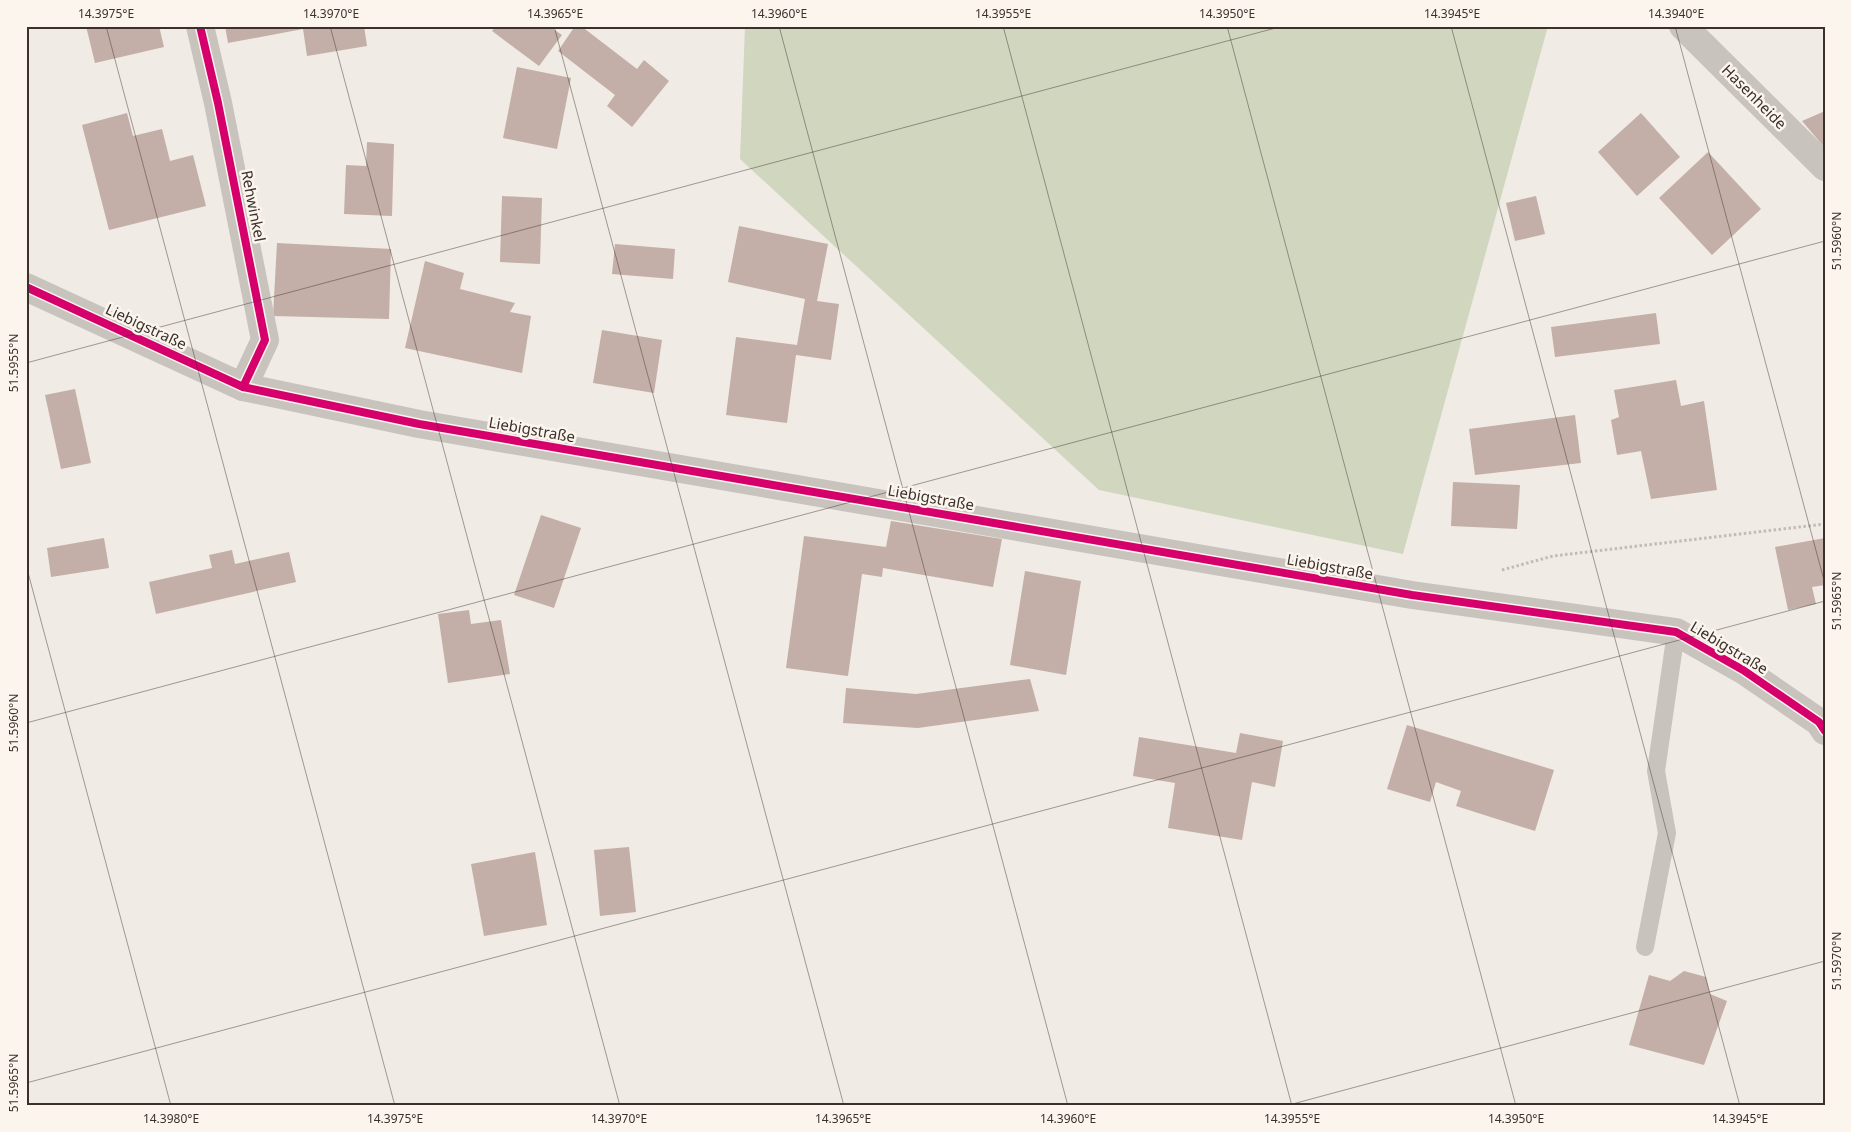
<svg xmlns="http://www.w3.org/2000/svg" width="1851" height="1132" font-family="'Noto Sans',sans-serif">
	<rect width="100%" height="100%" fill="#f0ebe5"/>
	<path fill="#d1d6bf" d="M745 26H1548L1403 554 1099 490 740 159Z"/>
	<g fill="#c3afa7">
		<path d="M86 26H159L164 47 95 63Z"/>
		<path d="M225 26H364L367 46 307 56 303 29 228 43Z"/>
		<path d="M496 26H549L562 35 539 66 492 31Z"/>
		<path d="M575 26H581L637 69 644 60 669 81 632 127 607 106 615 95 558 51Z"/>
		<path d="M517 67 571 78 557 149 503 138Z"/>
		<path d="M1825 111V148L1802 121Z"/>
		<path d="M127 113 133 136 162 129 170 161 193 155 206 206 109 230 82 125Z"/>
		<path d="M1641 113 1680 157 1637 196 1598 152Z"/>
		<path d="M367 142 394 144 392 216 344 214 346 165 366 166Z"/>
		<path d="M1708 152 1761 209 1712 255 1659 198Z"/>
		<path d="M502 196 542 198 540 264 500 262Z"/>
		<path d="M1536 196 1545 234 1515 241 1506 203Z"/>
		<path d="M739 226 828 244 817 301 839 304 831 360 796 355 787 423 726 415 736 337 797 345 805 299 728 282Z"/>
		<path d="M277 243 391 249 389 319 273 316Z"/>
		<path d="M615 244 675 249 673 279 612 274Z"/>
		<path d="M425 261 464 273 460 289 515 303 510 312 531 316 522 373 405 348Z"/>
		<path d="M1656 313 1660 344 1555 357 1551 327Z"/>
		<path d="M602 330 662 340 654 393 593 383Z"/>
		<path d="M1676 380 1681 406 1704 401 1717 490 1651 499 1641 451 1617 455 1611 420 1619 417 1614 390Z"/>
		<path d="M75 389 91 463 61 469 45 395Z"/>
		<path d="M1575 415 1581 463 1475 475 1469 429Z"/>
		<path d="M1453 482 1520 485 1517 529 1451 526Z"/>
		<path d="M541 515 581 528 554 608 514 595Z"/>
		<path d="M891 521 1002 539 993 587 883 568 882 577 862 574 848 676 786 668 804 536 886 547Z"/>
		<path d="M104 538 109 568 51 577 47 548Z"/>
		<path d="M1825 538V585L1812 587 1816 604 1788 610 1775 547Z"/>
		<path d="M232 550 235 564 289 552 296 582 156 614 149 582 212 568 209 555Z"/>
		<path d="M1025 571 1081 581 1066 675 1010 665Z"/>
		<path d="M469 610 471 624 501 620 510 674 448 683 438 614Z"/>
		<path d="M1030 679 1039 711 918 728 843 723 846 688 916 694Z"/>
		<path d="M1407 725 1554 770 1535 831 1456 806 1461 791 1436 782 1430 802 1387 789Z"/>
		<path d="M1240 733 1283 741 1275 787 1252 782 1242 840 1168 828 1175 783 1133 776 1139 737 1236 753Z"/>
		<path d="M629 847 636 912 600 916 594 850Z"/>
		<path d="M535 852 547 925 484 936 471 864Z"/>
		<path d="M1684 971 1706 977 1710 994 1727 1001 1704 1065 1629 1045 1649 975 1670 981Z"/>
	</g>
	<g fill="none" stroke-linecap="round" stroke-linejoin="round">
		<path stroke="#c2bbb6" stroke-width="3" stroke-dasharray="2.5 2.5" stroke-linecap="butt" d="M1502 570 1553 556 1825 524"/>
		<path stroke="#c9c3be" stroke-width="18" d="M1645 947 1667 833 1656 771 1676 632"/>
		<g stroke="#c9c3be" stroke-width="28">
			<path d="M200 26 218 103 265 340 243 387"/>
			<path d="M1683 26 1825 167"/>
			<path d="M26 287 243 387 419 424 1412 595 1676 632 1743 670 1819 722 1825 731"/>
		</g>
		<g stroke="#fbf5ee" stroke-width="11">
			<g id="cycleway">
				<path d="M200 26 218 103 265 340 243 387"/>
				<path d="M26 287 243 387 419 424 1412 595 1676 632 1743 670 1819 722 1825 731"/>
			</g>
		</g>
		<use href="#cycleway" stroke="#d6006c" stroke-width="8"/>
	</g>
	<path fill="none" stroke="#3b302b" stroke-width="1" stroke-opacity="0.45" d="M106 26 395 1106M330 26 620 1106M554 26 844 1106M779 26 1068 1106M1003 26 1292 1106M1227 26 1516 1106M1451 26 1740 1106M1675 26 1825 584M26 363 1283 26M26 565 171 1106M26 723 1825 241M26 1083 1825 601M1285 1106 1825 961"/>
	<g text-anchor="middle" stroke-width="5" stroke-linejoin="round" paint-order="stroke">
		<g font-size="15" fill="#3b302b" stroke="#fbf5ee">
			<text transform="translate(1754 97) rotate(45)" y="5">Hasenheide</text>
			<text transform="translate(253 206) rotate(79)" y="5">Rehwinkel</text>
			<text transform="translate(146 327) rotate(25)" y="5">Liebigstraße</text>
			<text transform="translate(532 430) rotate(10)" y="5">Liebigstraße</text>
			<text transform="translate(931 498) rotate(10)" y="5">Liebigstraße</text>
			<text transform="translate(1330 567) rotate(10)" y="5">Liebigstraße</text>
			<text transform="translate(1729 648) rotate(31)" y="5">Liebigstraße</text>
		</g>
	</g>
	<rect width="1851" height="1132" fill="none" stroke="#fbf5ee" stroke-width="55"/>
	<rect x="28" y="28" width="1796" height="1076" fill="none" stroke="#3b302b" stroke-width="2"/>
	<g font-size="12" text-anchor="middle" fill="#3b302b">
		<text x="106" y="18">14.3975°E</text>
		<text x="331" y="18">14.3970°E</text>
		<text x="555" y="18">14.3965°E</text>
		<text x="779" y="18">14.3960°E</text>
		<text x="1003" y="18">14.3955°E</text>
		<text x="1227" y="18">14.3950°E</text>
		<text x="1452" y="18">14.3945°E</text>
		<text x="1676" y="18">14.3940°E</text>
		<text transform="translate(1837 241) rotate(-90)" y="4">51.5960°N</text>
		<text transform="translate(14 363) rotate(-90)" y="4">51.5955°N</text>
		<text transform="translate(1837 601) rotate(-90)" y="4">51.5965°N</text>
		<text transform="translate(14 723) rotate(-90)" y="4">51.5960°N</text>
		<text transform="translate(1837 961) rotate(-90)" y="4">51.5970°N</text>
		<text transform="translate(14 1083) rotate(-90)" y="4">51.5965°N</text>
		<text x="171" y="1123">14.3980°E</text>
		<text x="395" y="1123">14.3975°E</text>
		<text x="619" y="1123">14.3970°E</text>
		<text x="843" y="1123">14.3965°E</text>
		<text x="1068" y="1123">14.3960°E</text>
		<text x="1292" y="1123">14.3955°E</text>
		<text x="1516" y="1123">14.3950°E</text>
		<text x="1740" y="1123">14.3945°E</text>
	</g>
</svg>
